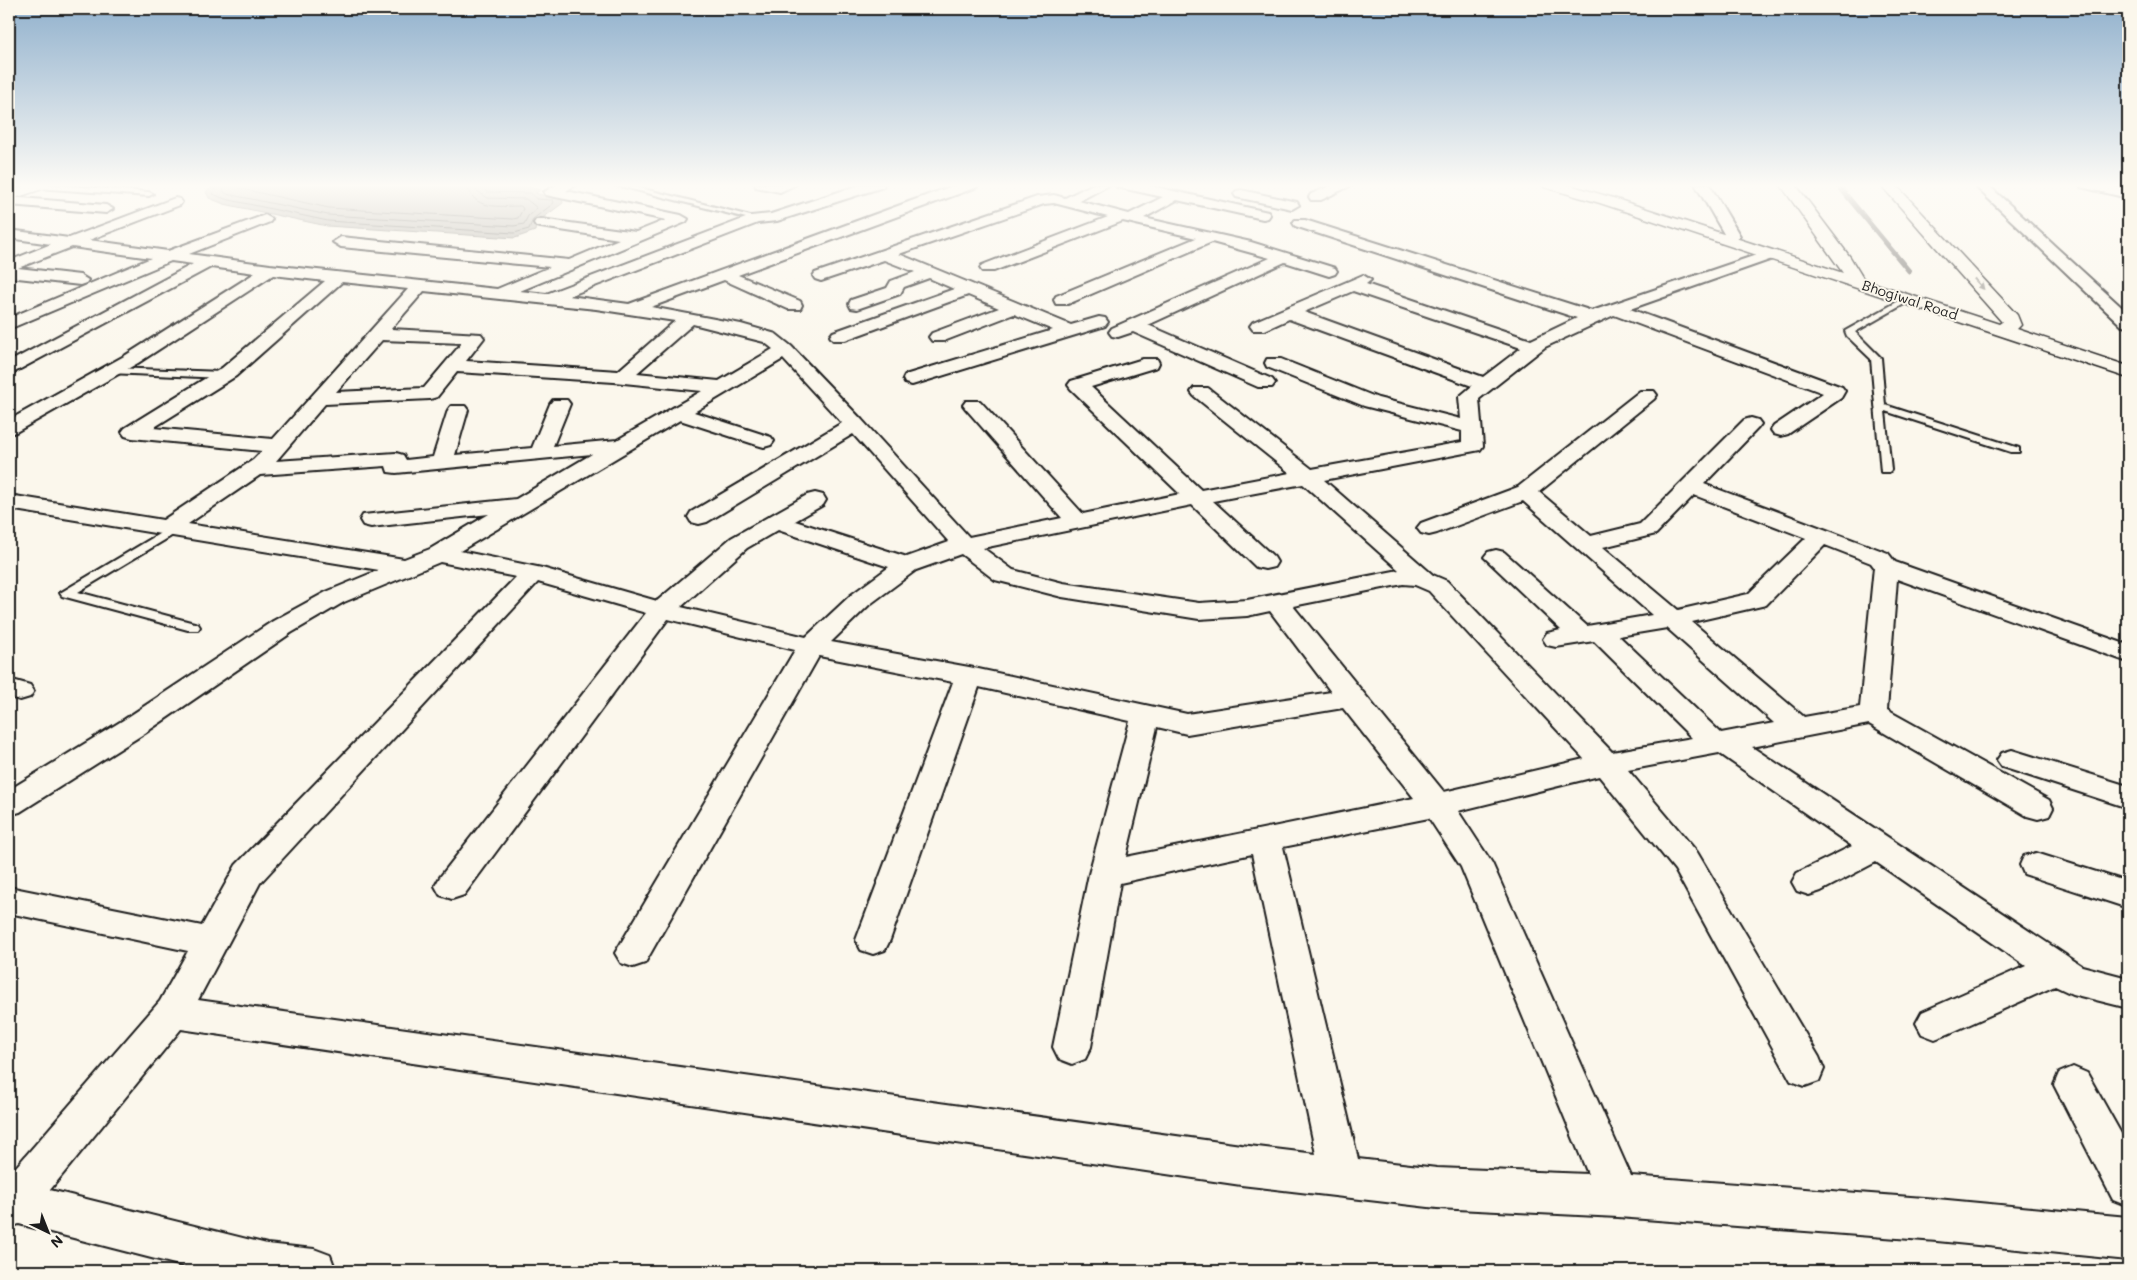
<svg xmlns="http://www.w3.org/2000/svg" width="2137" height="1280" font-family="Mali,sans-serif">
	<rect width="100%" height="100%" fill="#fbf7ec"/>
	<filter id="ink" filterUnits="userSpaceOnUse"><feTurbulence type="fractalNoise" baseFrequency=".02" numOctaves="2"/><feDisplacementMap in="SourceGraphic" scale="10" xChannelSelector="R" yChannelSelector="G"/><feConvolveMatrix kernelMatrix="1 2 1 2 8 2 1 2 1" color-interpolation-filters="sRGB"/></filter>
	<g filter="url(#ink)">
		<path fill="#afaca5" stroke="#74726e" d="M216 184H474C496 190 519 183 540 190L536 193C545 197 553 194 562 198L563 203 536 223 535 231 515 238 327 226 224 204 209 198 206 192Z"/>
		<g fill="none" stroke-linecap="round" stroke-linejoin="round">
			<g stroke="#575653" stroke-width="1">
				<path d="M217 184 213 194 225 199 328 221 514 233 529 229 533 219 554 203 553 200 536 199 531 193 486 192 481 184"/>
				<path d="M223 184V191L227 194 328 215 514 226 524 224 528 216 537 208 526 199 488 198 477 191 475 184"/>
				<path d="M231 184 233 187 329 208 513 219 518 218 523 209 521 206C499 206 472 211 467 184"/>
			</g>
			<path stroke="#74726e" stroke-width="5" d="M1837 184 1909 271"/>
			<g stroke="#1c1c1c" stroke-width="4">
				<g id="lane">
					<path d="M43 184 149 192 153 194 149 196 37 188 33 186Z"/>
					<path d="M612 184H625L762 219 758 221Z"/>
					<path d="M1906 297 1913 299 1855 332 1881 358 1885 405 2019 448V452H2011L1885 411 1891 470 1889 472H1881L1871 359 1847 336 1845 331Z"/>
					<path d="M112 368 223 372 228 375 223 378 109 373 107 371Z"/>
					<path d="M174 525 178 526 180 529 178 532 78 592 198 624 200 627 198 630H188L62 596 60 593Z"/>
				</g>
			</g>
			<g stroke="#1c1c1c" stroke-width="4">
				<g id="street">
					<path d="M558 184H577L566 191 681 215 688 219 686 222 520 291 546 294 751 216 771 214 863 184H884L883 187 777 221 758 223 569 296 629 304 958 184H978L977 187 738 275 800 301 802 305 800 309H788L724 280 651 307 741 324 776 334 791 346 862 420 969 537 1062 518 966 409 963 405 966 401H980L1083 514 1180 494 1071 389 1068 385 1071 381 1143 359H1157L1159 363 1157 367 1091 387 1201 490 1290 473 1194 396 1191 392 1194 388H1208L1312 469 1462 442V431L1364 406 1267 367 1265 363 1267 359H1281L1378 398 1461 419 1459 397 1472 386 1289 319 1265 330H1253L1250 326 1253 322 1363 275 1371 280 1366 284 1531 340 1577 318 1295 226 1293 223 1295 220H1305L1592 311 1765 252H1775L1778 255 1775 258 1630 309 1842 387 1845 391 1841 398 1788 434 1781 436 1774 434 1771 430 1774 426 1823 393 1614 315 1545 347 1479 399 1483 446 1480 450 1324 480 1433 575 1447 581 1612 752 1692 738 1594 641 1556 647 1547 645 1543 639 1547 633 1561 630 1484 557 1488 552 1496 550 1504 552 1587 626 1652 615 1523 501 1437 533 1429 535 1421 533 1417 528 1421 523 1518 487 1640 391H1654L1657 395 1654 399 1539 492 1591 536 1640 524 1744 420 1751 418 1758 420 1761 424 1758 428 1704 484 1888 553 1895 562 2128 645V662L1897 579 1887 710 2049 800 2053 808 2049 816 2038 819 2027 816 1869 724 1752 747 2082 966 2128 978V1008L2072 994 2055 986 1948 1034 1935 1039 1922 1034 1916 1023 1922 1012 2026 966 1876 862 1821 891 1809 895 1797 891 1792 882 1797 873 1852 846 1719 753 1628 770 1697 852 1819 1057 1824 1069 1819 1081 1805 1086 1791 1081 1675 870 1599 776 1458 811 1492 863 1631 1176 1937 1199 2128 1217V1260L1937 1241 1618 1217 1437 1208 1241 1185 181 1029 50 1190 267 1244 314 1249 330 1255 336 1271H202L19 1224 9 1228V1175L160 1001 188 951 9 913V887L202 926 236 865 516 577 440 562 344 602 291 633 145 733 20 812 9 815V790L125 719 273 621 326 592 379 570 9 509V495L163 520 253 460 262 451 132 438 125 436 122 432 125 428 222 368 325 281 273 275 138 363 16 432 9 434V420L126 355 255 273 211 267 9 375V362L193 264 171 261 9 329V318L151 258 72 247 18 268 80 275 88 280 86 283 80 285 9 277V261L51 244 9 238V230L69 238 175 198 180 199 182 202 180 205 89 240 168 251 265 215 272 219 270 222 189 254 270 265 497 289 550 267 341 247 333 242 341 237 569 260 619 239 541 227 536 226 534 223 536 220 541 219 636 232 666 220 546 195 544 192ZM342 282 408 289 273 439 153 428 236 376ZM424 291 596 309 675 321 618 371 466 361 484 338 481 334 391 329ZM1353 291 1521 348 1483 377 1304 312ZM693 324 764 342 773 349 719 381 637 373ZM382 340 462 343 424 388 336 392ZM783 359 842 423 691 512 688 517 691 522 699 524 707 522 853 434 949 542 907 557 795 521 823 505 826 500 823 495 815 493 807 495 731 538 657 601 542 568 460 551 680 420 757 445 764 447 771 445 774 441 771 437 694 412ZM457 372 614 382 702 391 617 440 553 446 570 404 567 400H553L550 404 532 448 455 455 468 410 465 406H451L448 410 433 457 406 460 403 455 396 453 276 461 325 404 430 399 437 397ZM592 454 516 499 363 515 360 520 363 525 371 527 489 514 430 549 404 559 188 524 260 475 386 466 388 472 396 473ZM1303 484 1399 570 1247 600 1199 603 1063 583 1013 570 983 548 1192 505 1256 567 1265 569 1274 567 1277 562 1274 557 1213 501ZM1694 495 1806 538 1748 594 1678 610 1603 547 1656 534ZM778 530 889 567 851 595 806 637 681 607 747 548ZM1825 545 1871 563 1874 567 1860 707 1804 717 1692 622 1766 605ZM961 554 995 580 1062 597 1199 619 1247 616 1270 611 1331 692 1187 714 969 667 831 642 869 605 916 570ZM538 582 646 613 440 877 435 886 440 895 452 899 464 895 668 619 795 650 621 943 615 953 621 963 633 967 645 963 819 656 953 682 856 940 861 950 873 954 885 950 890 940 979 687 1130 721 1089 874 1053 1047 1059 1059 1072 1064 1085 1059 1091 1047 1120 883 1252 854 1316 1154 1241 1145 198 1000 260 883ZM1403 584 1415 585 1429 591 1584 759 1444 792 1293 606ZM1667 628 1774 723 1721 733 1619 636ZM1343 708 1414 798 1126 857 1157 727 1187 734ZM1429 818 1461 867 1588 1174 1437 1168 1358 1159 1283 847Z"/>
					<path d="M755 184H797L780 192 756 187Z"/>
					<path d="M1093 184H1111L1079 201 1129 214 1163 197 1117 187 1116 184H1142L1268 212 1270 215 1268 218 1263 219 1177 200 1144 218 1251 242 1335 268 1337 271 1335 274 1329 276 1285 262 1148 325 1272 379 1275 383 1272 387H1258L1133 332 1118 337 1112 336 1109 332 1112 328 1270 258 1212 242 1068 304H1056L1054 300 1056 296 1196 238 1123 221 994 271H982L980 268 982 265 1108 217 1054 203 1044 204 899 254 1071 325 1099 317 1105 318 1108 322 1105 326 912 385 905 383 903 379 905 375 1053 330 1014 314 944 341H932L929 337 932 333 999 308 968 295 845 340H833L830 336 833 332 954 289 929 278 904 287 900 294 857 309 851 308 849 304 851 300 887 288 891 281 915 272 884 260 821 281 815 279 813 276 815 273 1037 197 1054 195 1065 198Z"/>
					<path d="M1335 184H1354L1321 200H1311L1309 197 1311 194Z"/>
					<path d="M1695 184H1709L1740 236C1736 242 1726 244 1719 242L1717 239 1724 234Z"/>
					<path d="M1973 184H1987L2128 313V327L2122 326Z"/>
					<path d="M2080 184H2104L2128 190V198L2081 187Z"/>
					<path d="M1241 190 1297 202 1299 205 1292 209 1236 197 1234 194 1236 191Z"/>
					<path d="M9 197 106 205 113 209 106 213 9 205Z"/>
					<path d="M9 679 30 685 34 691 30 697 20 700 9 697Z"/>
					<path d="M2012 750 2128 786V808L2002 767 1997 760 2002 753Z"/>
					<path d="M2036 853 2128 882V908L2024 874 2020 865 2024 856Z"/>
					<path d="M2073 1067 2087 1073 2128 1146V1206L2113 1200 2054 1085 2059 1073Z"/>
				</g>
			</g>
			<g stroke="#1c1c1c" stroke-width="3">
				<g id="secondary">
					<path d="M29 184H50L48 187 9 200V191Z"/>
					<path d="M1542 184H1566L1610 197 1843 273 1780 184H1795L1850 257 1864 280 1999 324 2002 322 1880 184H1895L2017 315 2021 325 2017 329 2128 366V378L1600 203 1544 187Z"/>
				</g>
			</g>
			<use href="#lane" fill="#fbf7ec" fill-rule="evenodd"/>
			<use href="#street" fill="#fbf7ec" fill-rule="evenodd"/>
			<use href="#secondary" fill="#fbf7ec" fill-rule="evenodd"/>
		</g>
		<defs><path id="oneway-solid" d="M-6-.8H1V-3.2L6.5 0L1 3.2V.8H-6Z" transform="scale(1.25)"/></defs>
		<use fill="#97948e" href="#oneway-solid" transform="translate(1979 284) rotate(47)"/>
	</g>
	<linearGradient id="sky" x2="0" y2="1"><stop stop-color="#91b1cd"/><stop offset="0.51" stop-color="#fdfbf6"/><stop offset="1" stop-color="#fdfbf6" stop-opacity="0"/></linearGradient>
	<rect width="2137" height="364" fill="url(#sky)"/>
	<g text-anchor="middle" stroke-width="4" stroke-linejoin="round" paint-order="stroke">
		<g font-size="14" fill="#1c1c1c" stroke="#fbf7ec">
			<text transform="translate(1910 300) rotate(18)" y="5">Bhogiwal Road</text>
		</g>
	</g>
	<rect width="2137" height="1280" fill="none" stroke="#fbf7ec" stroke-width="30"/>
	<rect x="15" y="15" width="2107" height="1250" fill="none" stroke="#1c1c1c" stroke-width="2" filter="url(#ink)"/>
	<g transform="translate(48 1232) rotate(137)" stroke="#fbf7ec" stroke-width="4" paint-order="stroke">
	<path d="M0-4L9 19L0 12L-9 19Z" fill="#1c1c1c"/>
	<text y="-8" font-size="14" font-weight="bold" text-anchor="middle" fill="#1c1c1c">N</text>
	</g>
</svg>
